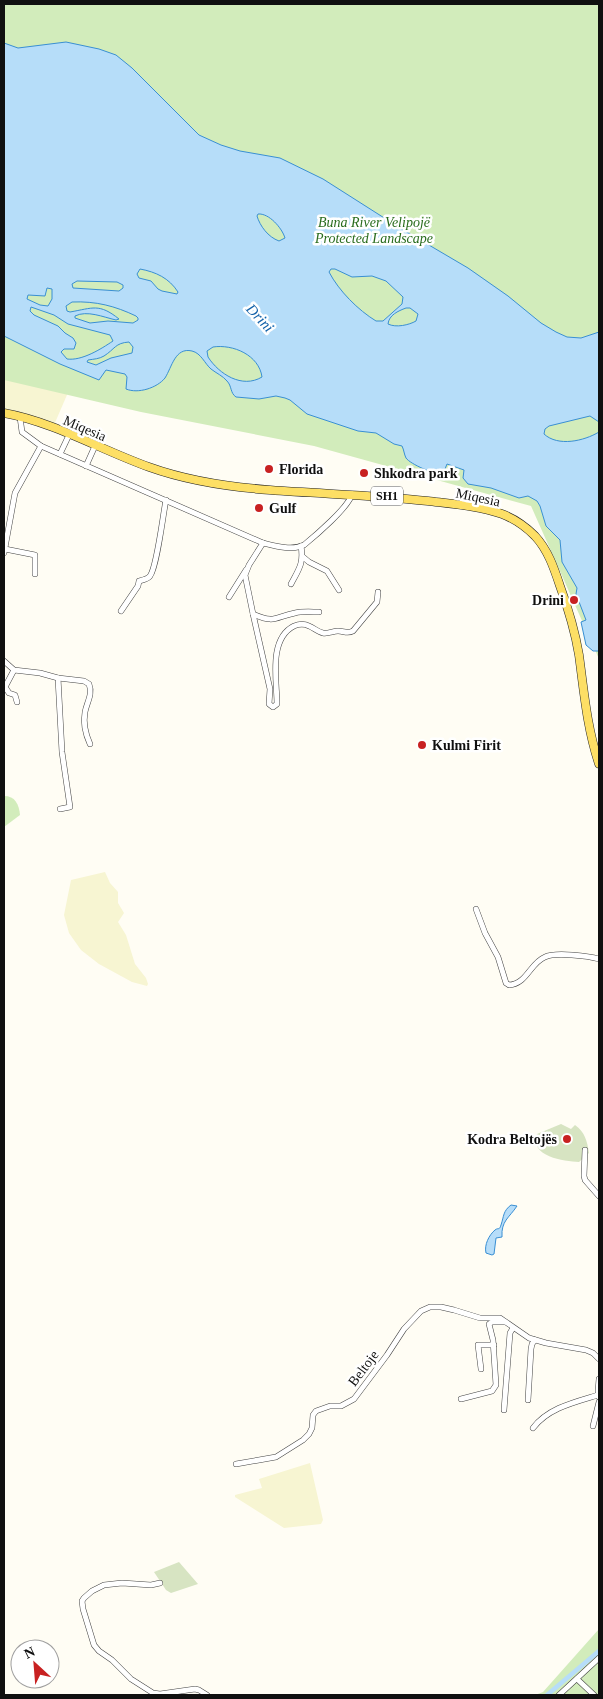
<svg xmlns="http://www.w3.org/2000/svg" width="603" height="1699" font-family="Georgia,serif">
	<rect width="100%" height="100%" fill="#fffdf4"/>
	<g fill="#f7f5d2">
		<path d="M4 339 76 374 54 425 25 414 4 408Z"/>
		<path d="M105 872 110 883 118 892V903L124 913 118 922 126 935 135 964 146 978 148 984 147 986 132 982 99 964 81 950 69 933 64 915 71 880Z"/>
		<path d="M310 1463 323 1520 321 1524 284 1528 235 1497V1495L262 1488 259 1479Z"/>
	</g>
	<g fill="#d2ecbb">
		<path d="M4 4H599V659L531 506 314 446 141 412 4 380Z"/>
		<path d="M4 796C15 796 19 804 20 815L4 827Z"/>
		<path d="M599 1629V1695H535L543 1692Z"/>
	</g>
	<g fill="#d7e4c2">
		<path d="M561 1124 571 1129 575 1125C585 1132 587 1141 589 1153L579 1162C564 1161 529 1157 537 1134Z"/>
		<path d="M179 1562 198 1584 171 1593 166 1590 154 1572Z"/>
	</g>
	<g fill="#b6ddf9" stroke="#398fd3" fill-rule="evenodd">
		<path d="M66 42 99 49 116 55 132 68 199 135 221 145 240 151 280 158 323 179 400 228 468 268 508 296 541 323 556 332 567 337 581 338 599 332V422L590 416 549 426 545 429 544 434C558 447 584 441 599 432V651H593L586 645 581 622 586 620 576 594 577 588 562 562 560 540 546 526 540 506 537 501 528 496 519 498 491 488 468 484 463 478 464 470 447 464 443 474C435 475 410 464 406 458 404 454 404 450 402 446L394 444 376 433 358 431 307 414 290 400 285 398 276 396 259 399 236 397C230 393 232 386 227 381 223 376 216 373 211 369 205 364 201 353 192 351 175 347 172 367 165 378 157 388 138 394 126 389L127 377 125 374 106 370 99 380 60 364 4 336V43L18 48ZM258 214C269 213 282 228 285 238L279 241C268 237 260 226 257 216ZM140 269C156 272 169 278 178 292L177 294 162 291 158 289 151 281 139 278 137 274ZM331 269H335L352 277 372 276 386 281 403 297 402 304 383 321H376C358 310 339 291 329 272ZM77 281 117 282 123 285V288L119 291 73 288 72 284ZM47 288 52 289V299L48 306 40 305 27 299 28 295 45 296ZM72 302C96 301 115 306 136 316L138 318V320L133 323 108 321 90 323 75 318V316C87 310 103 317 116 320L119 319C99 303 93 308 70 312L67 311 66 306ZM31 307 54 315 68 324 110 335 113 341C101 349 82 361 67 359L61 352 64 349H74L76 343 73 338 65 333 58 326 34 315 30 311ZM406 308H410L418 314 416 321C409 325 396 328 388 324 389 315 398 311 406 308ZM129 342 133 347 132 353 111 358 96 365 87 362 88 360C94 359 99 359 104 356 115 349 115 343 129 342ZM213 347C233 344 259 355 262 377 242 389 219 374 208 357L207 351Z"/>
		<path d="M511 1205 517 1206C509 1218 501 1221 502 1237L496 1238 494 1254 492 1255 486 1253C484 1245 489 1235 495 1230 499 1227 499 1231 501 1225 504 1216 503 1211 511 1205Z"/>
	</g>
	<g fill="none" stroke-linecap="round" stroke-linejoin="round">
		<path stroke="#b6ddf9" stroke-width="4.5" d="M547 1695 599 1651"/>
		<g stroke="#434343" stroke-width="6">
			<g id="minor">
				<path d="M20 417 22 432 41 446"/>
				<path d="M60 454 69 435"/>
				<path d="M86 466 95 446"/>
				<path d="M263 543 249 565 245 575 253 614C275 624 275 617 295 613 302 611 312 612 319 612"/>
				<path d="M5 549 35 555V574"/>
				<path d="M4 553 15 493 41 446 263 543C275 546 292 551 304 545 315 536 349 507 352 494"/>
				<path d="M303 557 309 562 327 571 339 590"/>
				<path d="M291 584C299 569 304 563 301 546"/>
				<path d="M229 597 246 570"/>
				<path d="M121 611 138 586 139 581C143 580 148 579 150 576 157 567 163 514 166 500"/>
				<path d="M253 614 270 689 269 704 273 707 277 704C277 681 268 639 294 626 299 624 305 624 309 626 314 628 318 632 323 633 328 634 333 631 338 631 344 631 347 634 353 631L377 602 378 592"/>
				<path d="M4 661 14 670 40 673 58 678 62 752 70 807 60 809"/>
				<path d="M14 670 5 687 9 693 15 695 17 702"/>
				<path d="M58 678 84 681 89 684C93 694 87 702 85 712 83 723 85 733 90 744"/>
				<path d="M476 909 485 933 498 957 506 983 509 985C527 984 530 963 545 957 555 952 589 956 599 959"/>
				<path d="M585 1150 584 1176 585 1180 599 1196"/>
				<path d="M481 1369 478 1345H494"/>
				<path d="M599 1379 598 1391 599 1397"/>
				<path d="M461 1399 492 1391 496 1385 493 1340 489 1324 492 1322H505"/>
				<path d="M528 1400 531 1349 532 1344 535 1340"/>
				<path d="M504 1410 510 1333 513 1328"/>
				<path d="M593 1426 599 1402"/>
				<path d="M533 1428C548 1408 575 1402 598 1395"/>
				<path d="M236 1464 276 1457 303 1440 309 1434 312 1428 313 1415 316 1411 330 1406H341L354 1399 387 1355 404 1329 421 1311 430 1307H441L454 1310 480 1318H500L529 1338 546 1343 586 1350 593 1353 599 1359"/>
				<path d="M160 1583 151 1585 122 1583 104 1585 92 1591 84 1598 82 1601 83 1609 94 1645 99 1651 112 1660 131 1679 153 1693 160 1694 195 1689 199 1690 207 1695"/>
				<path d="M577 1679 594 1695"/>
				<path d="M559 1695 599 1658"/>
			</g>
		</g>
		<g stroke="#212121" stroke-width="9">
			<path id="primary" d="M4 413C54 422 101 450 149 467 188 481 229 487 270 490 323 494 375 495 428 501 453 504 479 506 502 514 515 519 526 527 535 536 548 550 554 568 560 586 568 608 575 631 579 655 584 692 587 728 599 764"/>
		</g>
		<use href="#minor" stroke="#fff" stroke-width="5"/>
		<use href="#primary" stroke="#fddf65" stroke-width="8"/>
	</g>
	<g fill="#c82121" stroke="#fff" stroke-width="2">
		<circle cx="269" cy="469" r="5"/>
		<circle cx="364" cy="473" r="5"/>
		<circle cx="259" cy="508" r="5"/>
		<circle cx="574" cy="600" r="5"/>
		<circle cx="422" cy="745" r="5"/>
		<circle cx="567" cy="1139" r="5"/>
	</g>
	<g text-anchor="middle" stroke-width="5" stroke-linejoin="round" paint-order="stroke">
		<rect fill="#fff" stroke="#585858" stroke-width="1" x="371" y="486.5" width="32" height="19" rx="4"/>
		<g font-size="12" font-weight="bold" fill="#101010">
			<text x="387" y="500">SH1</text>
		</g>
		<g font-size="14" font-style="italic" fill="#296c1c" stroke="#fff">
			<text x="374" y="227">Buna River Velipojë<tspan x="374" dy="16">Protected Landscape</tspan></text>
		</g>
		<g font-size="14" fill="#101010" stroke="#fff">
			<text transform="translate(85 428) rotate(23)" y="5">Miqesia</text>
			<text transform="translate(478 497) rotate(12)" y="5">Miqesia</text>
			<text transform="translate(363 1368) rotate(-53)" y="5">Beltoje</text>
		</g>
		<g font-size="14" font-weight="bold" fill="#101010" stroke="#fff" text-anchor="start">
			<text x="279" y="474">Florida</text>
			<text x="374" y="478">Shkodra park</text>
			<text x="269" y="513">Gulf</text>
			<text x="564" y="605" text-anchor="end">Drini</text>
			<text x="432" y="750">Kulmi Firit</text>
			<text x="557" y="1144" text-anchor="end">Kodra Beltojës</text>
		</g>
		<g font-size="15" font-style="italic" fill="#1261a9" stroke="#fff">
			<text transform="translate(260 318) rotate(47)" y="5">Drini</text>
		</g>
	</g>
	<rect width="603" height="1699" fill="none" stroke="#101010" stroke-width="10"/>
	<g transform="translate(35 1664) rotate(334)"><circle r="24" fill="#ffffff" stroke="#9f9f9f"/>
	<path d="M0-4L9 19L0 12L-9 19Z" fill="#c82121"/>
	<text y="-8" font-size="14" font-weight="bold" text-anchor="middle" fill="#101010">N</text>
	</g>
</svg>
